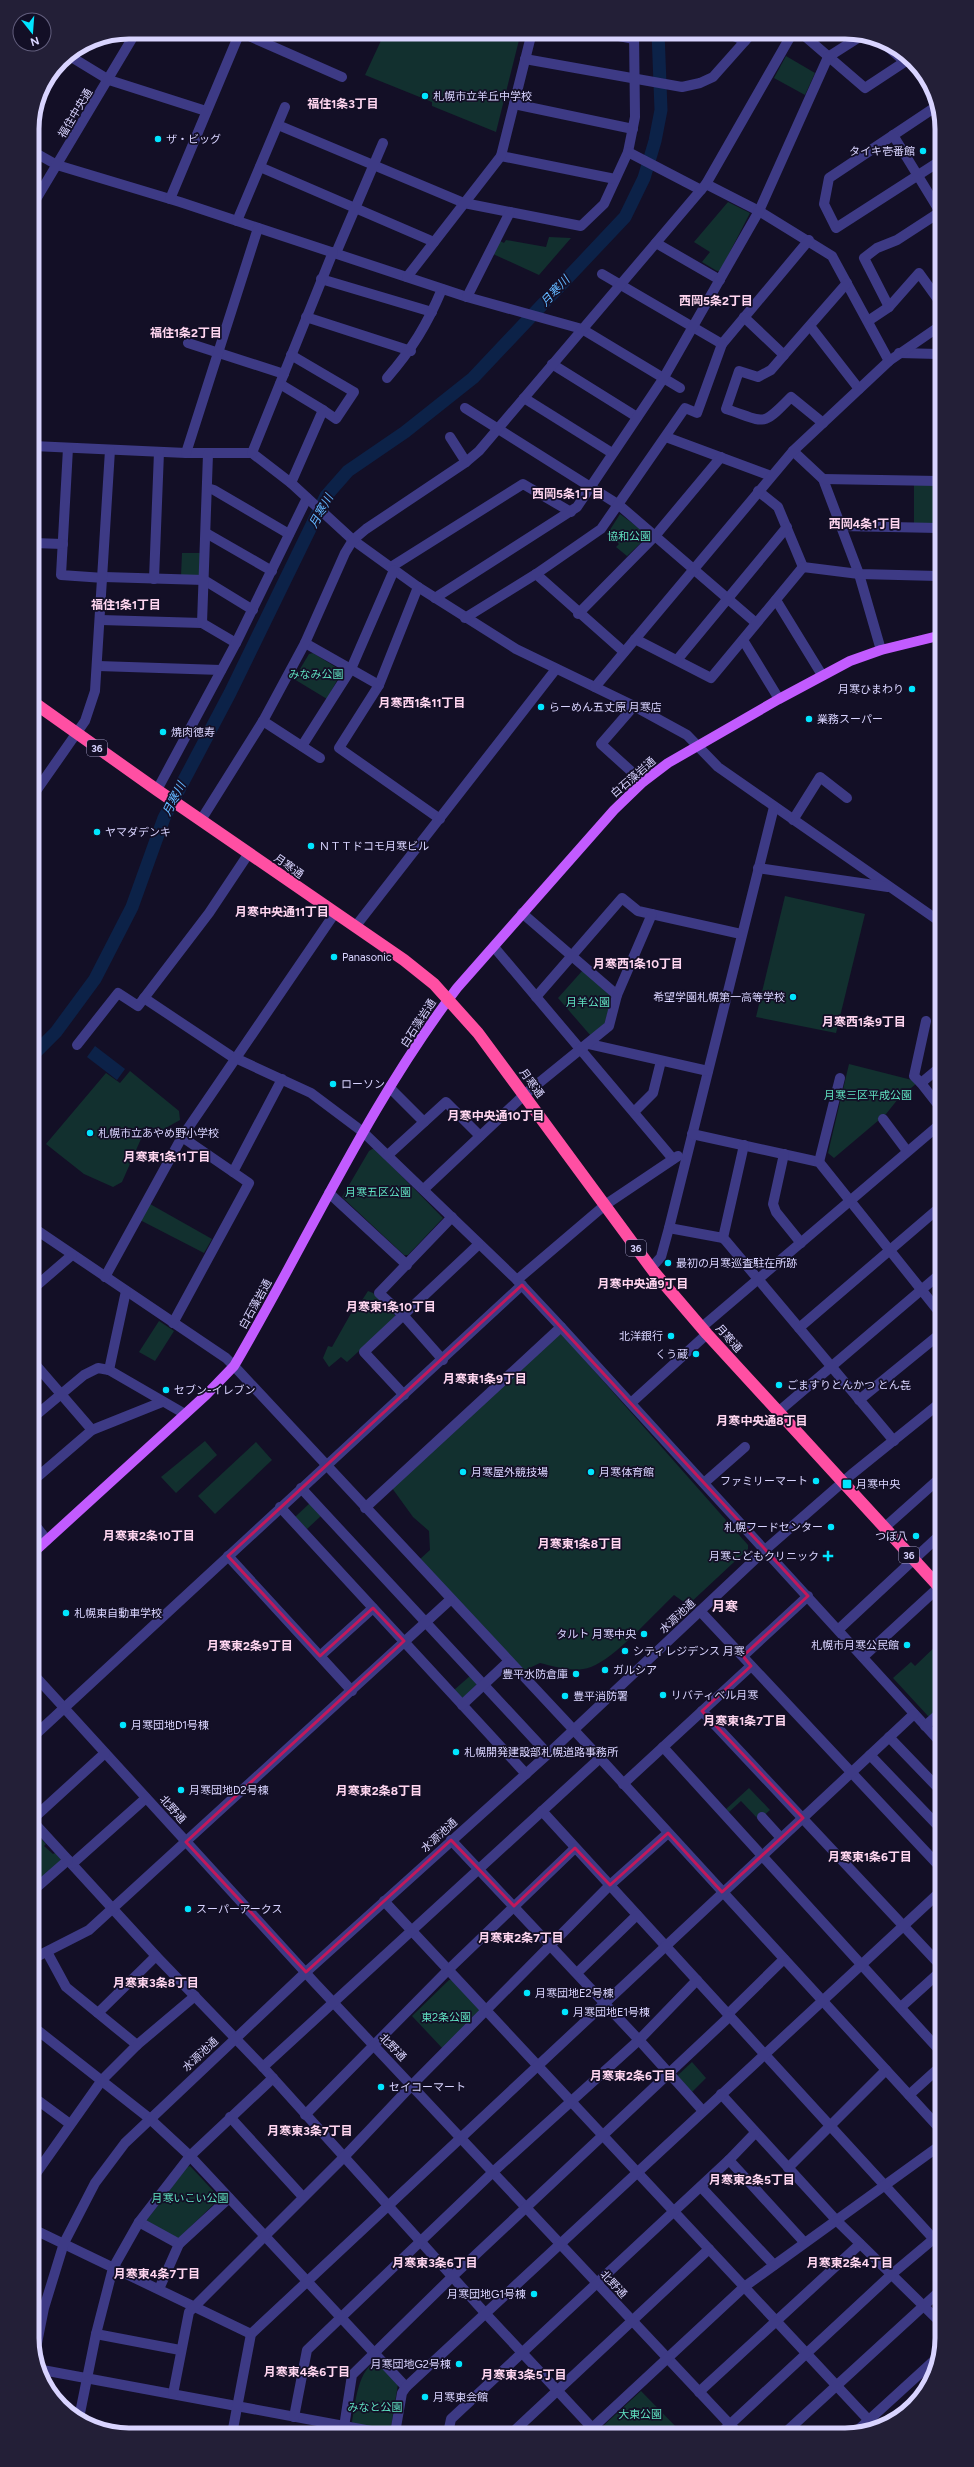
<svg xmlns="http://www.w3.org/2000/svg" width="974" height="2467" font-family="Figtree,'Noto Sans JP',sans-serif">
	<rect width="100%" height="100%" fill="#130f26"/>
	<g fill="#12302f">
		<path d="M385 32H521L496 132 432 106V102L365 75Z"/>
		<path d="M786 56 815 73 805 95 774 78Z"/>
		<path d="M728 202 750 213 720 271H717L702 262 710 252 694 242Z"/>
		<path d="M549 237 571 238 539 275 493 254 500 241 504 243 506 240 546 247Z"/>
		<rect x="914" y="485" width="24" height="38"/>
		<path d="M620 514 647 534V537L627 556 616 547 619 544 608 533Z"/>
		<path d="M182 553H201L199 576H181Z"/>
		<path d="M313 653 342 671 327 699 294 679 309 654Z"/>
		<path d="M785 896 865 914 836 1033 756 1017Z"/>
		<path d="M583 970 612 996 605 1023 591 1036 558 998Z"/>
		<path d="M849 1064 912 1080 917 1083 898 1099 886 1114 834 1158 828 1153Z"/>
		<path d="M130 1071 179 1111 180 1120 162 1130 149 1127 144 1132 122 1182 113 1187 84 1174 46 1144 106 1073 120 1083Z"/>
		<path d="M374 1148 443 1218 408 1255H404L342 1197 369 1151Z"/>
		<path d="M150 1204 212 1239 204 1253 140 1220Z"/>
		<path d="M368 1291 373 1293 395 1315V1318L347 1362 341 1357 329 1367 323 1358 328 1346 332 1347 354 1308H357Z"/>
		<path d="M159 1321 174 1331 155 1361 139 1352Z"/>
		<path d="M560 1332 748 1545V1549L688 1605 674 1595C655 1613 614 1659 591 1667 574 1673 556 1667 540 1663L523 1671 419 1560 430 1550 429 1531 413 1517 392 1488Z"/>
		<path d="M205 1441 217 1455 176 1493 161 1477Z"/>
		<path d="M256 1442 272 1460 215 1514 198 1496Z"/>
		<path d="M311 1502 322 1515 307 1529 295 1517Z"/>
		<path d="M940 1642 941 1709 932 1717 928 1716 893 1678 911 1662 915 1666Z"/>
		<path d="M470 1676 477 1684 462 1699 454 1690Z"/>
		<path d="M749 1788 770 1810 759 1820 741 1801 729 1812 726 1809Z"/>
		<path d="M36 1833 46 1844 44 1846 53 1854 55 1853 63 1862 36 1885Z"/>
		<path d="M449 1980H452L482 2012 445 2051 412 2016Z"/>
		<path d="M692 2062 706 2078 692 2092 677 2076Z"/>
		<path d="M190 2166 219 2197 218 2200 179 2238H176L146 2221 187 2167Z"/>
		<path d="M378 2362 398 2384 391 2427 388 2430 355 2424 352 2422C355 2405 358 2366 378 2362Z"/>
		<path d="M641 2391 680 2431 605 2432 601 2428Z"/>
	</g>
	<path fill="#0c2248" d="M95 1046 125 1069 117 1080 87 1057Z"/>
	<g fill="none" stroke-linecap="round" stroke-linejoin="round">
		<path stroke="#0c2248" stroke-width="13" d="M34 1054 56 1032 95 979 132 907 164 818 230 693 326 496 348 471 405 432 473 378 625 217 644 178 655 141 661 110 658 32"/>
		<g stroke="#3d3a85" stroke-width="10">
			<path d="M599 32 634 39"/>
			<path d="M725 32 745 41"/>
			<path d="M800 32 865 88 909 59"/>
			<path d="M886 45 905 62"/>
			<path d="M68 55 109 80 206 111"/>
			<path d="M525 59 682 87 700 83 713 77 753 32"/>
			<path d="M514 104 633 129"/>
			<path d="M937 106 829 178 824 204 836 228 937 163"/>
			<path d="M278 125 464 203 581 226 604 204 628 152 635 117 634 32"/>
			<path d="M893 135 937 207"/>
			<path d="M32 151 57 165 180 202 467 297 582 329 680 388"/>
			<path d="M628 152 701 190"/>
			<path d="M501 156 615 179"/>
			<path d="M260 167 434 242"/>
			<path d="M706 184 759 211 832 256 889 361"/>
			<path d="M170 199 240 32 342 77"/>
			<path d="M32 206 136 32"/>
			<path d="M237 221 285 107"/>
			<path d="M656 243 720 280"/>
			<path d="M336 253 383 143"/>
			<path d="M602 274 722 344 809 240"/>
			<path d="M407 277 501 156 532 32"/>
			<path d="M321 279 432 312"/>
			<path d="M467 297 510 212"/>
			<path d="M889 307 864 258 877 248 897 240 937 214"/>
			<path d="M306 317 411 351"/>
			<path d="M744 317 784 355 847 283"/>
			<path d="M868 321 889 307 919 273 937 298"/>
			<path d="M810 326 859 389"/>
			<path d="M188 343 284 374"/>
			<path d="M899 353 938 354"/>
			<path d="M784 355 771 370 758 377 739 371 726 409C766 422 761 428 791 397L823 423"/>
			<path d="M552 364 637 417"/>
			<path d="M387 378C412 349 427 325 442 289"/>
			<path d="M280 384 323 410"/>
			<path d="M524 398 612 453"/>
			<path d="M465 408 619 505 756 623"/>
			<path d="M450 437 466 462"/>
			<path d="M666 437 771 476"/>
			<path d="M33 446 186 453H252L291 483 353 540 418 587 516 649 634 706 687 735 718 767 939 921"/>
			<path d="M68 448 61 575 104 578"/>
			<path d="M793 451 823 479 859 574 881 650"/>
			<path d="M186 453 258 228"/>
			<path d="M252 453 333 252"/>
			<path d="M823 479 938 481"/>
			<path d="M291 483 323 410 336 419 354 392 291 355"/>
			<path d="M207 488 214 490 289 534"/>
			<path d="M758 491 778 507 803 567"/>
			<path d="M841 526 938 528"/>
			<path d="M206 533 272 571"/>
			<path d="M33 543 63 544"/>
			<path d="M391 567 523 484 571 512"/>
			<path d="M536 574 624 652"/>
			<path d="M104 577 204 580 253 610"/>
			<path d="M154 579 159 452"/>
			<path d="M418 587 379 685 339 748 440 819"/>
			<path d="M435 598 577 507 663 379 759 211 828 57 861 36"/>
			<path d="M776 600 822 675"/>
			<path d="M578 614 655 536 721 457"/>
			<path d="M465 618 536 574 601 529 685 408 697 413 722 344"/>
			<path d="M101 620 202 623 236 643"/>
			<path d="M202 623 208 454"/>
			<path d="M635 639 711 678 803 567 859 574 938 576"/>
			<path d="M743 640 779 699"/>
			<path d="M305 643 379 685"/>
			<path d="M677 660 787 527"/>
			<path d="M98 666 221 670"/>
			<path d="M595 687 793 451 889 361 937 328"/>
			<path d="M634 706 601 744 643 782"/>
			<path d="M263 721 320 758"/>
			<path d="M302 746 351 669 394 570"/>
			<path d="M157 790 236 643 307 498"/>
			<path d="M34 794 85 721 95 691 110 450"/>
			<path d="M774 807 669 1228 723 1238 726 1241 894 1441"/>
			<path d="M201 820 263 721 305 643 345 553 353 540 366 529 466 462 479 451 706 184 793 32"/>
			<path d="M793 820 820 777 847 798"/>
			<path d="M758 868 888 887"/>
			<path d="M522 913 617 995"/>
			<path d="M355 927 556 669"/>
			<path d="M494 947 673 1159"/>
			<path d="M536 997 622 898 638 911 741 934"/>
			<path d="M144 998 231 1056 311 1093 363 1132 517 1280 561 1327 941 1743"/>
			<path d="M589 1044 708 1071"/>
			<path d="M77 1045 118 993 138 1006 209 913 249 853"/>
			<path d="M939 1068 921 1083 939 1106"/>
			<path d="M921 1083 914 1076 926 1021"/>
			<path d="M391 1089 424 1122"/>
			<path d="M634 1112 653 1093 661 1061"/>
			<path d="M883 1119 907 1151"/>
			<path d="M692 1134 819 1162 940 1313"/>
			<path d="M182 1137 233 1172"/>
			<path d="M784 1154 773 1204 776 1212 801 1243"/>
			<path d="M388 1155 446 1102 480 1136"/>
			<path d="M819 1162 840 1078"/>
			<path d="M424 1189 524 1095 609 1026 617 995 652 914"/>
			<path d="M329 1193 407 1265"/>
			<path d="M35 1229 226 1358 234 1366 600 1758 942 2131"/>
			<path d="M723 1238 744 1145"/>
			<path d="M651 1268 661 1257 669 1228"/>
			<path d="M105 1277 182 1137 335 913"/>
			<path d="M517 1280 605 1205 678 1156"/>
			<path d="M35 1287 72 1255"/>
			<path d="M173 1323 249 1183 233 1172 282 1079"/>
			<path d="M702 1327 939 1125"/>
			<path d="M799 1328 939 1208"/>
			<path d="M443 1360 404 1316 379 1293 452 1217"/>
			<path d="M35 1364 92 1430"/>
			<path d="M109 1370 126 1291"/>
			<path d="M404 1395 364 1352 479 1244"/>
			<path d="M859 1400 940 1334"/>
			<path d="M631 1403 707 1334"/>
			<path d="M778 1412 940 1274"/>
			<path d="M35 1416 84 1375 98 1368 109 1370 185 1414"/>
			<path d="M35 1479 92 1430 162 1402"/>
			<path d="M704 1483 745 1447"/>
			<path d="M301 1488 548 1754"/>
			<path d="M280 1507 526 1774"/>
			<path d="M365 1508 561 1327"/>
			<path d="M35 1525 47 1540"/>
			<path d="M884 1528 940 1478"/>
			<path d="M228 1556 352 1691"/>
			<path d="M700 1611 941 1868"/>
			<path d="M839 1629 940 1535"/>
			<path d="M320 1656 373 1608"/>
			<path d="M743 1656 808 1596"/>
			<path d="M863 1657 939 1587"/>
			<path d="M36 1677 315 1983 736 2431"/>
			<path d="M462 1705 508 1662"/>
			<path d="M702 1711 941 1966"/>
			<path d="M925 1726 941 1712"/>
			<path d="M36 1734 522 1285"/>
			<path d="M889 1737 941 1791"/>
			<path d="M663 1747 941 2052"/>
			<path d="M870 1755 941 1829"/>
			<path d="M623 1784 751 1666"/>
			<path d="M542 1811 942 2248"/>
			<path d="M36 1816 105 1753"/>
			<path d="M762 1817 781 1838"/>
			<path d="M36 1825 156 1956 263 2067 486 2314 596 2432"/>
			<path d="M451 1840 639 2040 703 2111"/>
			<path d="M72 1864 146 1798"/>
			<path d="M36 1888 68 1860"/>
			<path d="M384 1901 877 2429"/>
			<path d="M47 1952 66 1987 137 2045"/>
			<path d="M36 1957 89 1930 450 1600"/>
			<path d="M577 1973 637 1915"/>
			<path d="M901 2007 941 1971"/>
			<path d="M98 2013 156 1956"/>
			<path d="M728 2014 784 1959"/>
			<path d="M36 2029 149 2118 190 2156 406 2387"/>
			<path d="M263 2067 600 1758"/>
			<path d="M721 2094 837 2221 942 2324"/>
			<path d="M909 2095 941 2066"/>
			<path d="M36 2099 70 2124"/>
			<path d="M305 2115 448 1970 575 1848"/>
			<path d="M230 2117 303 2197"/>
			<path d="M729 2160 804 2242"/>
			<path d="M788 2168 886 2070"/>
			<path d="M37 2172 102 2080 137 2045 195 1996"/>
			<path d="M701 2187 774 2265"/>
			<path d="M139 2222 179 2244"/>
			<path d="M37 2231 251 2334"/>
			<path d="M159 2289 179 2244 229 2198"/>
			<path d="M96 2334 180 2350"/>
			<path d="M37 2343 44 2308 64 2243 95 2183 125 2143 306 1972 548 1754 765 1550 852 1474 940 1403"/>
			<path d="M37 2369 382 2433"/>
			<path d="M699 2392 860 2244"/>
			<path d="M173 2394 189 2312 344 2157 412 2085 610 1885 668 1833"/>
			<path d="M294 2417 307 2350 493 2172 639 2040 697 1980"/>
			<path d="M79 2418 96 2334 113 2268 139 2222 190 2156 273 2078"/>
			<path d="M344 2427 352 2375 453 2276 730 2016"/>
			<path d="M858 2430 939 2356"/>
			<path d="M723 2431 892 2274 942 2232"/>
			<path d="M787 2431 942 2289"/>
			<path d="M513 2432 709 2249"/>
			<path d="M588 2432 744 2287 942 2144"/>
			<path d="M395 2433 402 2393 406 2387 941 1891"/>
			<path d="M448 2433 451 2419 729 2160 755 2133"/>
			<path d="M232 2434 251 2334 914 1714"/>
		</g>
		<path stroke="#c25bff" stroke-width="10" d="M35 1551 206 1395 234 1366C308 1240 368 1105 457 988L614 810 643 782 668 763 779 699 850 661 881 650 938 636"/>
		<path stroke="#ff4fa3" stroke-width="12" d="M33 702 157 790 404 960 434 984 478 1033 654 1272 707 1334 940 1588"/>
	</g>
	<path fill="none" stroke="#c2185b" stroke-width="3" stroke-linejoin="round" d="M522 1285 808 1596 743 1656 751 1666 702 1711 803 1818 722 1892 668 1833 610 1885 575 1848 514 1906 451 1840 306 1972 186 1842 404 1641 373 1608 320 1656 228 1556Z"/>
	<g fill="#00e5ff" stroke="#130f26" stroke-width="1.5">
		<circle cx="425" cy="96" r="4"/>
		<circle cx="158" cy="139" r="4"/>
		<circle cx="923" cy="151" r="4"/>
		<circle cx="912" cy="689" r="4"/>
		<circle cx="541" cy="707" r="4"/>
		<circle cx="809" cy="719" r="4"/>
		<circle cx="163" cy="732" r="4"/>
		<circle cx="97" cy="832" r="4"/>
		<circle cx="311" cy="846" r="4"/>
		<circle cx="334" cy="957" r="4"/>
		<circle cx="793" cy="997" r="4"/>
		<circle cx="333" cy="1084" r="4"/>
		<circle cx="90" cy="1133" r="4"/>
		<circle cx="668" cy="1263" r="4"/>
		<circle cx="671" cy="1336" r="4"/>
		<circle cx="696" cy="1354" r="4"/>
		<circle cx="779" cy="1385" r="4"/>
		<circle cx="166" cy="1390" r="4"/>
		<circle cx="463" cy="1472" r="4"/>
		<circle cx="591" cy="1472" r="4"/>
		<circle cx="816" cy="1481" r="4"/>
		<rect x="842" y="1479" width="10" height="10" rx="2"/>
		<circle cx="831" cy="1527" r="4"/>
		<circle cx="916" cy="1536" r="4"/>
		<path d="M826 1550h4v4h4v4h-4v4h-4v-4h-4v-4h4z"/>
		<circle cx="66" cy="1613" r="4"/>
		<circle cx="644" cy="1634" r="4"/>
		<circle cx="907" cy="1645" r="4"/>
		<circle cx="625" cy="1651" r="4"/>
		<circle cx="605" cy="1670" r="4"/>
		<circle cx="576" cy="1674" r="4"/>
		<circle cx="663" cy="1695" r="4"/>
		<circle cx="565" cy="1696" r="4"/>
		<circle cx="123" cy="1725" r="4"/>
		<circle cx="456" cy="1752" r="4"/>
		<circle cx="181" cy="1790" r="4"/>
		<circle cx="188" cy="1909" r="4"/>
		<circle cx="527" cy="1993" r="4"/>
		<circle cx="565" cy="2012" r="4"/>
		<circle cx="381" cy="2087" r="4"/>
		<circle cx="534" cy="2294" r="4"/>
		<circle cx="459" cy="2364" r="4"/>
		<circle cx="425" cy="2397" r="4"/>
	</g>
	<g text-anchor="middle" stroke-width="3.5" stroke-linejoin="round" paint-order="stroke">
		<g fill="#130f26" stroke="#9e99be" stroke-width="1">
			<rect x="87" y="740" width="20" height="16" rx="3"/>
			<rect x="626" y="1240" width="20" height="16" rx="3"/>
			<rect x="899" y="1547" width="20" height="16" rx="3"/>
		</g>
		<g font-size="10" font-weight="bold" fill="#d9d4ff">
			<text x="97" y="752">36</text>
			<text x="636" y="1252">36</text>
			<text x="909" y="1559">36</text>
		</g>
		<g font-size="11" fill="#d9d4ff" stroke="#130f26" text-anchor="start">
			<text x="433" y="100">札幌市立羊丘中学校</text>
			<text x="166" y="143">ザ・ビッグ</text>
			<text x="915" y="155" text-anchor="end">タイキ壱番館</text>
			<text x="904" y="693" text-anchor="end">月寒ひまわり</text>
			<text x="549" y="711">らーめん五丈原 月寒店</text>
			<text x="817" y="723">業務スーパー</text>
			<text x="171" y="736">焼肉徳寿</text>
			<text x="105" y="836">ヤマダデンキ</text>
			<text x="319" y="850">ＮＴＴドコモ月寒ビル</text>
			<text x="342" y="961">Panasonic</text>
			<text x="785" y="1001" text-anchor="end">希望学園札幌第一高等学校</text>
			<text x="341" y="1088">ローソン</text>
			<text x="98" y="1137">札幌市立あやめ野小学校</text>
			<text x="676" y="1267">最初の月寒巡査駐在所跡</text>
			<text x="663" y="1340" text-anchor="end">北洋銀行</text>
			<text x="688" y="1358" text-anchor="end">くう蔵</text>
			<text x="787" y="1389">ごますりとんかつ とん㐂</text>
			<text x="174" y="1394">セブン-イレブン</text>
			<text x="471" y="1476">月寒屋外競技場</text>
			<text x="599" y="1476">月寒体育館</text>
			<text x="808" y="1485" text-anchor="end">ファミリーマート</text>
			<text x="856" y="1488">月寒中央</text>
			<text x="823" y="1531" text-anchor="end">札幌フードセンター</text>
			<text x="908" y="1540" text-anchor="end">つぼ八</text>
			<text x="819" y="1560" text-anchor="end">月寒こどもクリニック</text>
			<text x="74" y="1617">札幌東自動車学校</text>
			<text x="636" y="1638" text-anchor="end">タルト 月寒中央</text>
			<text x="899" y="1649" text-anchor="end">札幌市月寒公民館</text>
			<text x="633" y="1655">シティレジデンス 月寒</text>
			<text x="613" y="1674">ガルシア</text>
			<text x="568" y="1678" text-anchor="end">豊平水防倉庫</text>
			<text x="671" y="1699">リバティベル月寒</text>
			<text x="573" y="1700">豊平消防署</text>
			<text x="131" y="1729">月寒団地D1号棟</text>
			<text x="464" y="1756">札幌開発建設部札幌道路事務所</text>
			<text x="189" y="1794">月寒団地D2号棟</text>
			<text x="196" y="1913">スーパーアークス</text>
			<text x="535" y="1997">月寒団地E2号棟</text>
			<text x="573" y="2016">月寒団地E1号棟</text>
			<text x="389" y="2091">セイコーマート</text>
			<text x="526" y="2298" text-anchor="end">月寒団地G1号棟</text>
			<text x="451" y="2368" text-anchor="end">月寒団地G2号棟</text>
			<text x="433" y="2401">月寒東会館</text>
		</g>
		<g font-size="11" fill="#d9d4ff" stroke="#130f26">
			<text transform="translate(75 113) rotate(-59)" y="4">福住中央通</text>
			<text transform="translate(633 777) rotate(-41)" y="4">白石藻岩通</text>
			<text transform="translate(289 866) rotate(35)" y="4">月寒通</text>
			<text transform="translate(418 1023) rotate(-57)" y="4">白石藻岩通</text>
			<text transform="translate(532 1083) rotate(54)" y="4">月寒通</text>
			<text transform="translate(255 1304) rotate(-61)" y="4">白石藻岩通</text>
			<text transform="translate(729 1338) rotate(48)" y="4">月寒通</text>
			<text transform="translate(677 1616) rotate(-43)" y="4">水源池通</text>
			<text transform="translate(173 1809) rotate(48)" y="4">北野通</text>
			<text transform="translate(439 1835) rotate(-42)" y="4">水源池通</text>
			<text transform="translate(393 2047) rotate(46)" y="4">北野通</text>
			<text transform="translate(200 2054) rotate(-43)" y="4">水源池通</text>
			<text transform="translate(614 2284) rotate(47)" y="4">北野通</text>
		</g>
		<g font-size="11" fill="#5fe0c0" stroke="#130f26">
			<text x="629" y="540">協和公園</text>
			<text x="316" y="678">みなみ公園</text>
			<text x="588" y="1006">月羊公園</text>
			<text x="868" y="1099">月寒三区平成公園</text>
			<text x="378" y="1196">月寒五区公園</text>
			<text x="446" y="2021">東2条公園</text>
			<text x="190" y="2202">月寒いこい公園</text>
			<text x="375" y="2411">みなと公園</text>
			<text x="640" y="2418">大東公園</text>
		</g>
		<g font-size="12" font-weight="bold" fill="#ffd6f0" stroke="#130f26">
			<text x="343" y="108">福住1条3丁目</text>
			<text x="716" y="305">西岡5条2丁目</text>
			<text x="186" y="337">福住1条2丁目</text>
			<text x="568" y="498">西岡5条1丁目</text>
			<text x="865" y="528">西岡4条1丁目</text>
			<text x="126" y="609">福住1条1丁目</text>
			<text x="422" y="707">月寒西1条11丁目</text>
			<text x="282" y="916">月寒中央通11丁目</text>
			<text x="638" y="968">月寒西1条10丁目</text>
			<text x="864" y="1026">月寒西1条9丁目</text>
			<text x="496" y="1120">月寒中央通10丁目</text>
			<text x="167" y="1161">月寒東1条11丁目</text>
			<text x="643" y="1288">月寒中央通9丁目</text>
			<text x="391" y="1311">月寒東1条10丁目</text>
			<text x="485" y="1383">月寒東1条9丁目</text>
			<text x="762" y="1425">月寒中央通8丁目</text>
			<text x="149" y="1540">月寒東2条10丁目</text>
			<text x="580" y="1548">月寒東1条8丁目</text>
			<text x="250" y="1650">月寒東2条9丁目</text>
			<text x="745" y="1725">月寒東1条7丁目</text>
			<text x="379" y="1795">月寒東2条8丁目</text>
			<text x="870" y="1861">月寒東1条6丁目</text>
			<text x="521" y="1942">月寒東2条7丁目</text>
			<text x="156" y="1987">月寒東3条8丁目</text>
			<text x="633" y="2080">月寒東2条6丁目</text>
			<text x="310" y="2135">月寒東3条7丁目</text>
			<text x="752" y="2184">月寒東2条5丁目</text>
			<text x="435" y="2267">月寒東3条6丁目</text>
			<text x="850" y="2267">月寒東2条4丁目</text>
			<text x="157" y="2278">月寒東4条7丁目</text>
			<text x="307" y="2376">月寒東4条6丁目</text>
			<text x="524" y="2379">月寒東3条5丁目</text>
		</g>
		<g font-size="12" font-style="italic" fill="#62b6ff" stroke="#130f26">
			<text transform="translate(555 291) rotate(-47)" y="4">月寒川</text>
			<text transform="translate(321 511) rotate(-61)" y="4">月寒川</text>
			<text transform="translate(174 799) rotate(-63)" y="4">月寒川</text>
		</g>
		<g font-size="13" font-weight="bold" fill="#ffd6f0" stroke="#130f26">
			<text x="725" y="1611">月寒</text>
		</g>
	</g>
	<path d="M0 0H974V2467H0ZM129 39H845A90 90 0 0 1 935 129V2338A90 90 0 0 1 845 2428H129A90 90 0 0 1 39 2338V129A90 90 0 0 1 129 39Z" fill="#231f37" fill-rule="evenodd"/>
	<path fill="none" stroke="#d9d4ff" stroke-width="5" d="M129 39H845A90 90 0 0 1 935 129V2338A90 90 0 0 1 845 2428H129A90 90 0 0 1 39 2338V129A90 90 0 0 1 129 39Z"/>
	<g transform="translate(32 32) rotate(163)"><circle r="19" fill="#130f26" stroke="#625e7d"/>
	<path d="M0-3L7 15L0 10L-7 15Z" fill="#00e5ff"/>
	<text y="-6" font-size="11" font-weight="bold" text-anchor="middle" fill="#d9d4ff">N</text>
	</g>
</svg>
